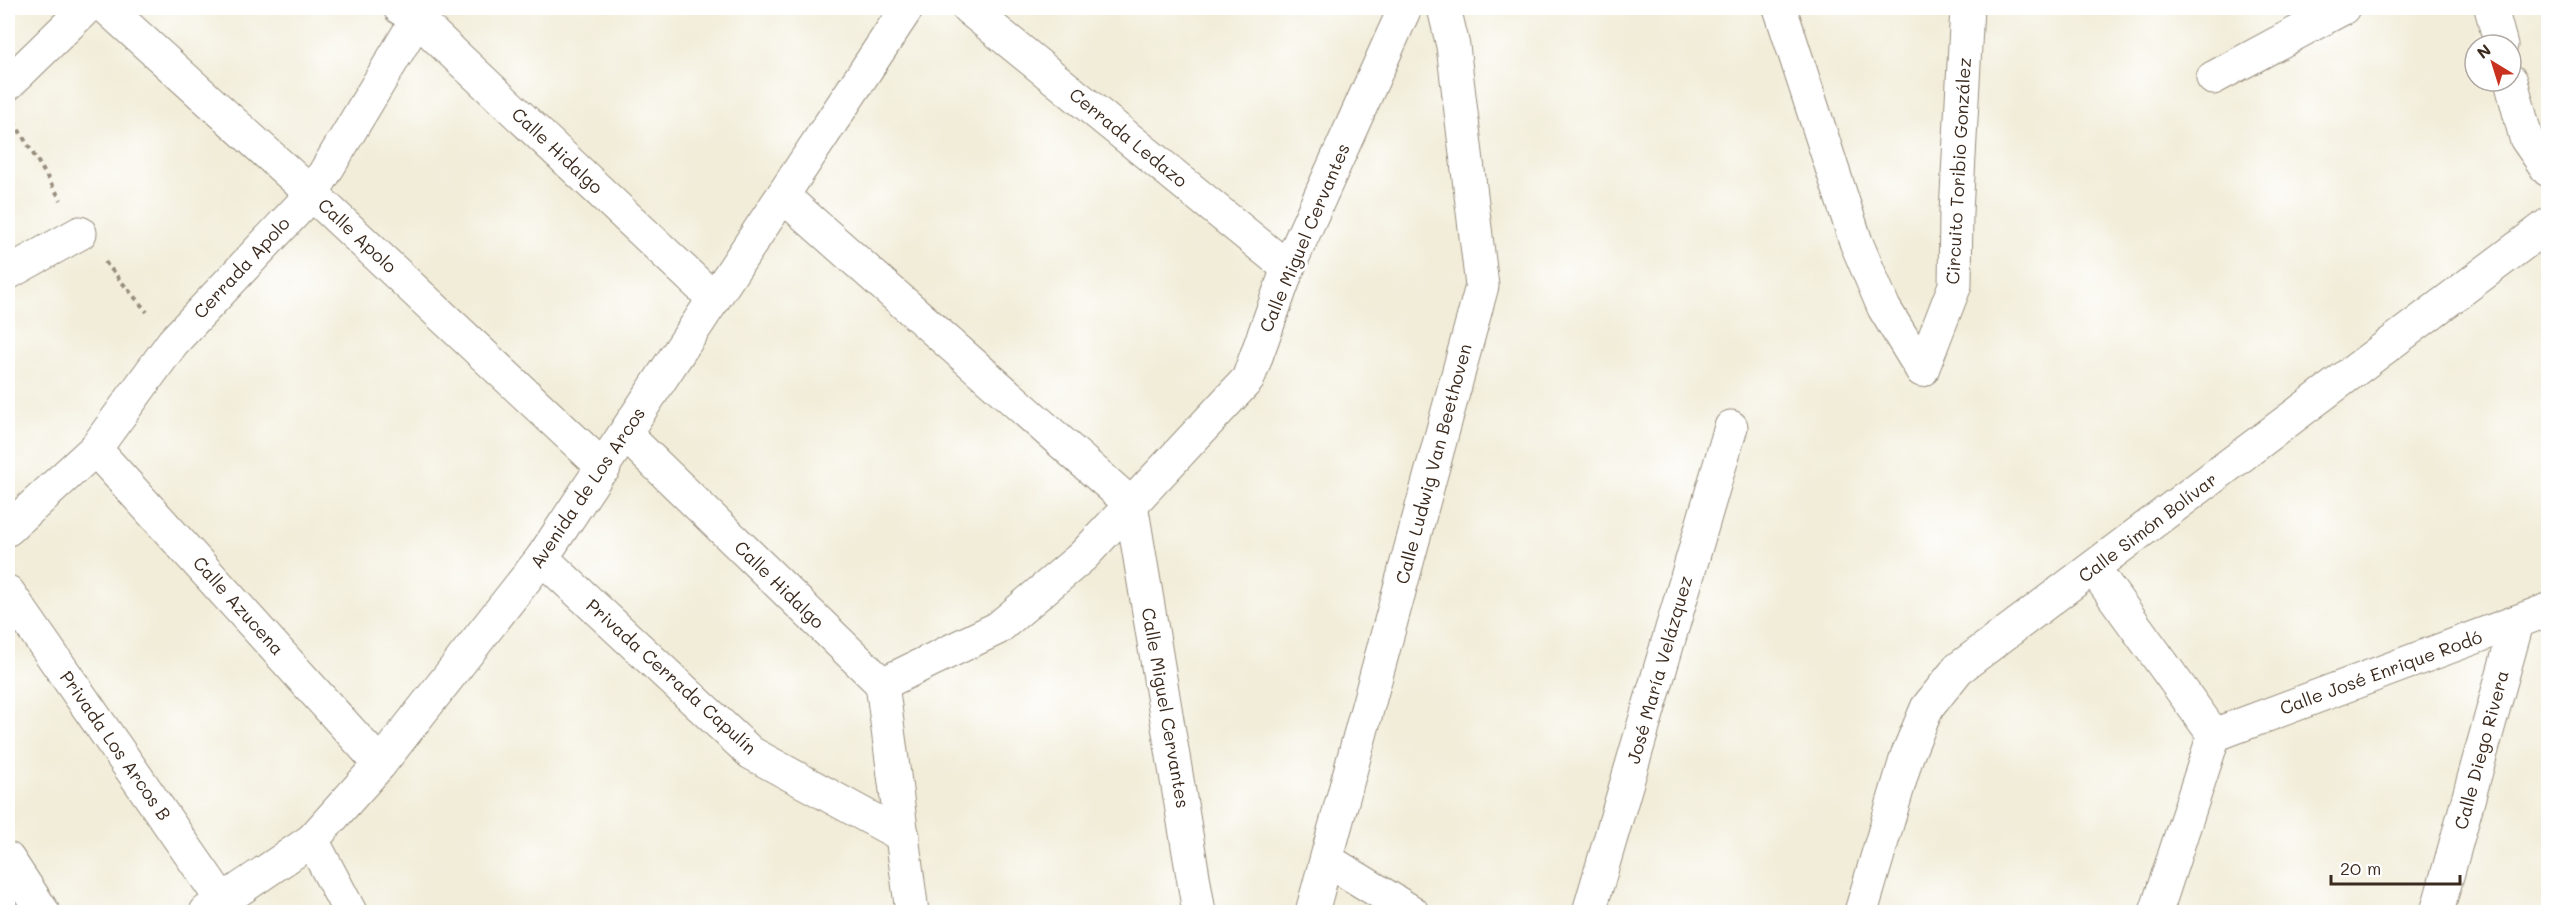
<svg xmlns="http://www.w3.org/2000/svg" width="2556" height="920" font-family="Mali,sans-serif">
	<rect width="100%" height="100%" fill="#fff"/>
	<filter id="ink" filterUnits="userSpaceOnUse"><feTurbulence type="fractalNoise" baseFrequency=".0167" numOctaves="2"/><feDisplacementMap in="SourceGraphic" scale="12" xChannelSelector="R" yChannelSelector="G"/><feConvolveMatrix kernelMatrix="1 2 1 2 8 2 1 2 1" color-interpolation-filters="sRGB"/></filter>
	<filter id="wash" filterUnits="userSpaceOnUse"><feTurbulence type="fractalNoise" baseFrequency=".008" numOctaves="4" result="noise"/><feDisplacementMap in="SourceGraphic" scale="24" xChannelSelector="R" yChannelSelector="G"/><feGaussianBlur stdDeviation="1.35" result="paint"/><feColorMatrix in="noise" values="0 0 0 0 0 0 0 0 0 0 0 0 0 0 0 0 0 1.4 0 .05"/><feComposite in="paint" operator="in"/></filter>
	<g filter="url(#wash)">
		<rect width="100%" height="100%" fill="#f2edd9"/>
	</g>
	<g filter="url(#ink)">
		<g fill="none" stroke-linecap="round" stroke-linejoin="round">
			<g stroke="#968c7c" stroke-width="35">
				<g id="street">
					<path d="M107 8 312 194 604 468"/>
					<path d="M400 8 417 19 713 298"/>
					<path d="M968 8 1288 268"/>
					<path d="M1780 8 1856 242 1884 308 1922 370"/>
					<path d="M2491 8 2501 45"/>
					<path d="M2213 78 2343 8"/>
					<path d="M2511 81 2526 138 2548 170"/>
					<path d="M8 84 86 8"/>
					<path d="M783 196 1131 504 1199 912"/>
					<path d="M8 273 80 233"/>
					<path d="M1922 370 1955 285 1956 212 1967 8"/>
					<path d="M626 435 882 684"/>
					<path d="M95 449 380 764"/>
					<path d="M8 529 95 449 173 342 312 194 417 19"/>
					<path d="M542 558 751 753 903 836"/>
					<path d="M2094 569 2214 735"/>
					<path d="M8 592 222 900"/>
					<path d="M882 684 998 628 1083 556 1248 379 1288 268 1405 8"/>
					<path d="M882 684 912 912"/>
					<path d="M2214 735 2548 610"/>
					<path d="M312 840 350 912"/>
					<path d="M8 859 43 912"/>
					<path d="M1327 860 1412 912"/>
					<path d="M1589 912 1731 427"/>
					<path d="M1861 912 1907 756 1927 708 1958 669 2548 225"/>
					<path d="M2156 912 2214 735"/>
					<path d="M2437 912 2517 623"/>
				</g>
			</g>
			<g stroke="#968c7c" stroke-width="35">
				<g id="secondary">
					<path d="M206 912 312 840 380 764 542 558 907 8"/>
					<path d="M1312 912 1482 286 1453 46 1444 8"/>
				</g>
			</g>
			<g stroke="#968c7c" stroke-width="4" stroke-dasharray="4.5 4.5" stroke-linecap="butt">
				<path d="M14 122 61 200"/>
				<path d="M105 262 147 312"/>
			</g>
			<use href="#street" stroke="#fff" stroke-width="33"/>
			<use href="#secondary" stroke="#fff" stroke-width="33"/>
		</g>
	</g>
	<g text-anchor="middle" stroke-width="6" stroke-linejoin="round" paint-order="stroke">
		<g font-size="18" fill="#3b2a1e" stroke="#fff">
			<text transform="translate(1128 138) rotate(39)" y="6">Cerrada Ledazo</text>
			<text transform="translate(557 151) rotate(43)" y="6">Calle Hidalgo</text>
			<text transform="translate(1959 171) rotate(-87)" y="6">Circuito Toribio González</text>
			<text transform="translate(357 236) rotate(43)" y="6">Calle Apolo</text>
			<text transform="translate(1305 238) rotate(-67)" y="6">Calle Miguel Cervantes</text>
			<text transform="translate(242 268) rotate(-47)" y="6">Cerrada Apolo</text>
			<text transform="translate(1434 464) rotate(-75)" y="6">Calle Ludwig Van Beethoven</text>
			<text transform="translate(588 488) rotate(-56)" y="6">Avenida de Los Arcos</text>
			<text transform="translate(2148 528) rotate(-37)" y="6">Calle Simón Bolívar</text>
			<text transform="translate(779 585) rotate(44)" y="6">Calle Hidalgo</text>
			<text transform="translate(238 606) rotate(48)" y="6">Calle Azucena</text>
			<text transform="translate(1660 670) rotate(-74)" y="6">José María Velázquez</text>
			<text transform="translate(2381 673) rotate(-20)" y="6">Calle José Enrique Rodó</text>
			<text transform="translate(671 677) rotate(42)" y="6">Privada Cerrada Capulín</text>
			<text transform="translate(1165 708) rotate(80)" y="6">Calle Miguel Cervantes</text>
			<text transform="translate(115 746) rotate(55)" y="6">Privada Los Arcos B</text>
			<text transform="translate(2482 750) rotate(-75)" y="6">Calle Diego Rivera</text>
		</g>
	</g>
	<rect width="2556" height="920" fill="none" stroke="#fff" stroke-width="30"/>
	<g transform="translate(2493 63) rotate(322)"><circle r="28" fill="#ffffff" stroke="#b1aaa5" stroke-width="1.5"/>
	<path d="M0-4.5L10 22L0 15L-10 22Z" fill="#c8321e"/>
	<text y="-9" font-size="16" font-weight="bold" text-anchor="middle" fill="#3b2a1e">N</text>
	</g>
	<path d="M2331 875v9h129v-9" fill="none" stroke="#3b2a1e" stroke-width="3"/>
	<text x="2340" y="875" font-size="18" fill="#3b2a1e" stroke="#ffffff" stroke-width="4.5" paint-order="stroke">20 m</text>
</svg>
